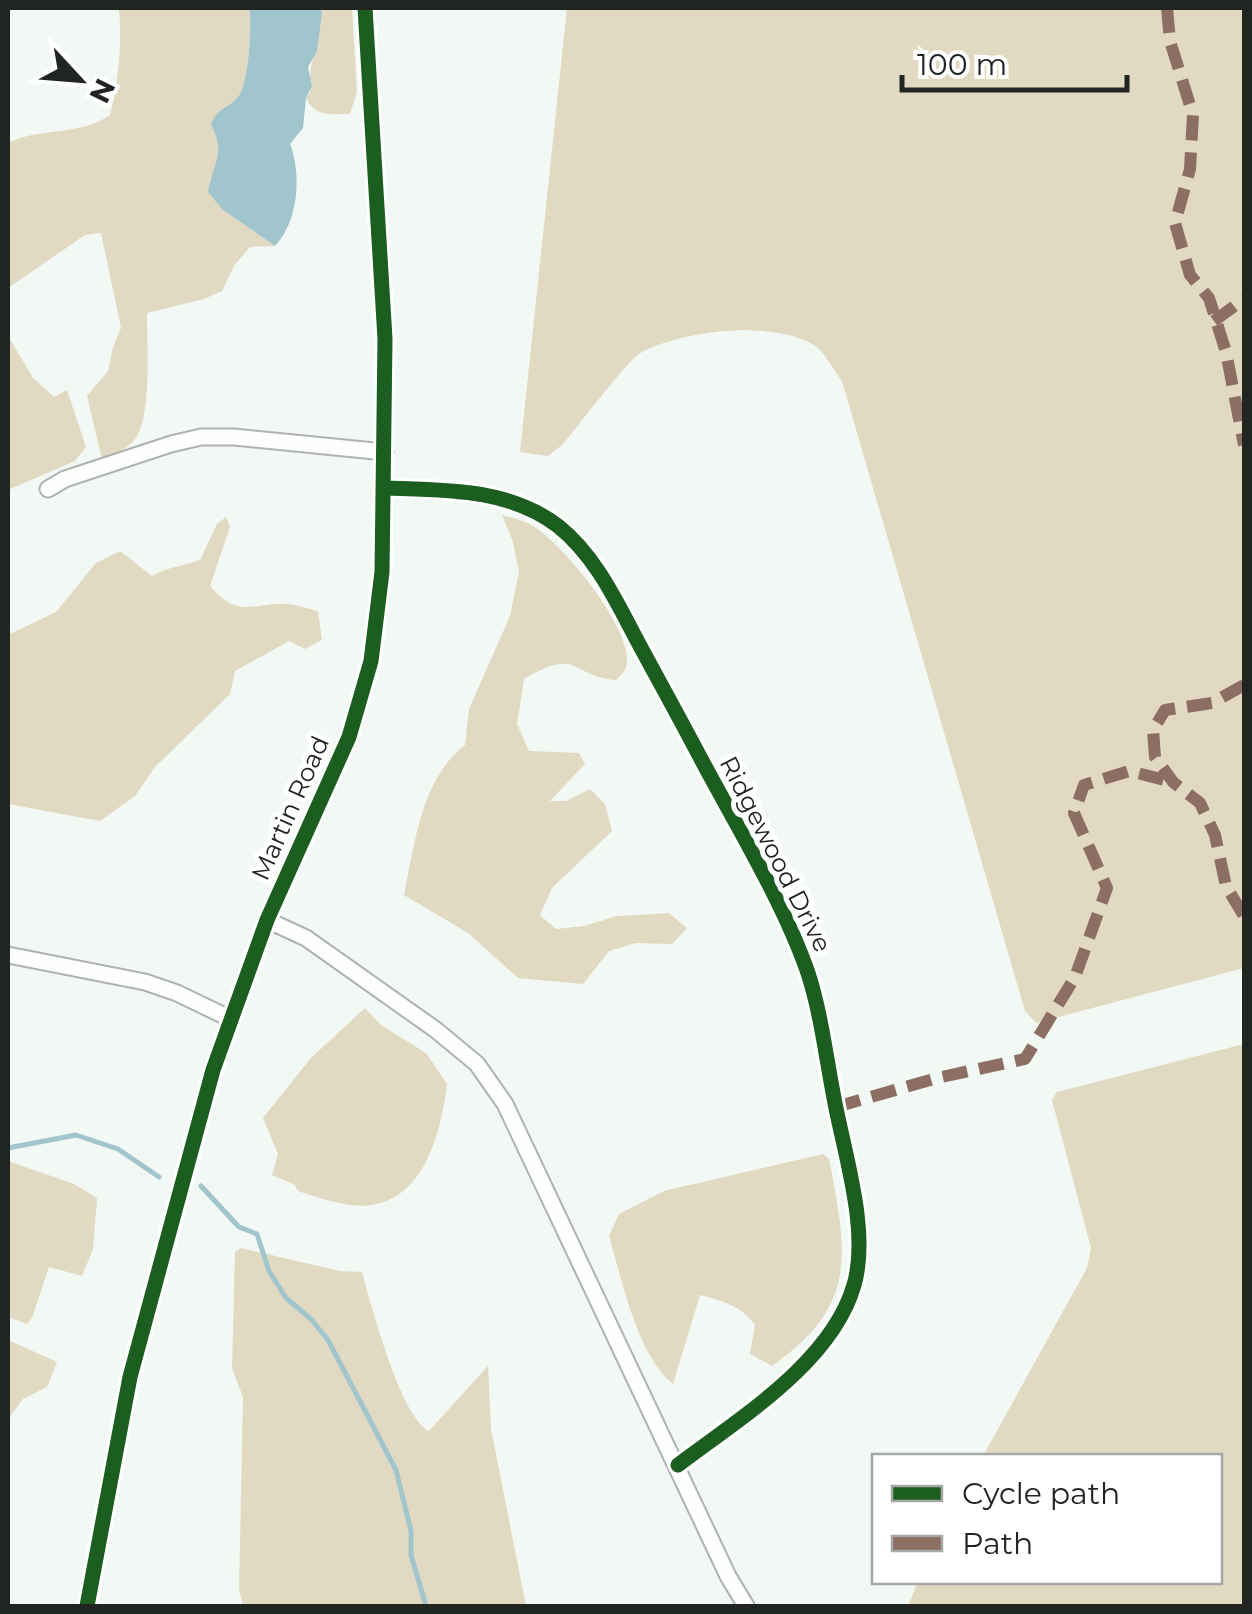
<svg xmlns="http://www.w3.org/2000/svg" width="1252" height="1614" font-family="Montserrat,sans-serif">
	<rect width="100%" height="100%" fill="#f2f8f3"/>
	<g fill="#e2d9c2">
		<path d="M119 8H249C252 24 249 84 239 96 227 110 222 105 211 125 222 146 220 160 209 181L223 210 275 246 250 247 234 266 222 291 204 299 147 313C147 342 152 418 135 439 126 450 116 454 102 459L87 396 108 371 113 347 121 328 101 233 85 235 8 288V143C40 127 81 136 110 115 119 78 122 45 119 8Z"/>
		<path d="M320 8H352L357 92 350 114C331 114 315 117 306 98L310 92C308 65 318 41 322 13Z"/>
		<path d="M567 8H1244V968L1036 1023 1025 1011 842 381C834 371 825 352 814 345 772 320 685 330 642 352 627 360 577 428 562 445L548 456 520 452Z"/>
		<path d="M8 336 33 378 54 397 67 390 86 447 75 461 8 490Z"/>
		<path d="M502 515C511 518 523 520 531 525 562 542 629 625 627 661 627 670 622 674 616 680 569 676 580 646 524 679L517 724 529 751 579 753 585 764 550 801H566L590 789 605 804 612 831 552 888 540 915 556 929 584 926 617 916 669 913 687 928 672 944 636 943 609 951 583 984 518 978 468 933 404 895C415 843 421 779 465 745L469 709 510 616 519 572 513 542Z"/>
		<path d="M226 517 230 527 210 586C239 619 249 603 286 604 296 604 308 609 318 611L322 640 305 649 289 641 235 671 230 694 155 767 135 796 100 821 8 804V635L56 612 96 563 120 551 152 576C168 567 183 566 200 560L217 524Z"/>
		<path d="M365 1008 381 1025 426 1053 447 1084C440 1142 418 1218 344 1204 328 1201 313 1196 298 1191L295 1185 272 1175 278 1154 263 1118 311 1058Z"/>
		<path d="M1244 1044V1606H908L918 1582H1220V1456H983L1087 1268 1091 1248 1052 1100 1057 1092Z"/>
		<path d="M823 1154 829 1159C847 1253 859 1305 772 1366L750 1354 755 1325C742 1306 722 1301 700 1295L673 1384C637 1355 622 1280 609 1236L619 1214 664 1191Z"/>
		<path d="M8 1161 74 1184 97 1198 93 1249 82 1276 49 1267 32 1318 27 1324 8 1317Z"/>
		<path d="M241 1248 340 1271 362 1272C371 1305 401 1418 429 1431L488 1366 491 1429 526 1606H243L239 1589 243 1397 232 1368 235 1252Z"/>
		<path d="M8 1340 57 1362 47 1387 23 1399 8 1419Z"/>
	</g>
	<path fill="#a1c5cc" d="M249 8H320L322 13 317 51 308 67 312 86 306 98 303 128 290 144C302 175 298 222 275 246L223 210 208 192C212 163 227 156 211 125 217 107 228 109 238 97 249 84 252 24 249 8Z"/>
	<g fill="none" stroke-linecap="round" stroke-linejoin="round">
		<g stroke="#a1c5cc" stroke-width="5">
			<path d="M8 1148 76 1135 118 1149 159 1177"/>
			<path d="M201 1186 239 1227 257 1234 269 1271 286 1298 311 1319 328 1340 396 1470 411 1531V1555L426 1606"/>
		</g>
		<g stroke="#afb3b0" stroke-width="19">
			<g id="minor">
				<path d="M385 488C444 490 509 488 558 526 596 556 617 603 639 644 659 681 680 719 700 757 735 823 784 903 808 973 821 1013 826 1057 834 1098 844 1153 870 1231 854 1285 832 1362 740 1418 678 1465"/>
				<path d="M48 489 65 479 171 444 201 437H234L385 452"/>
				<path d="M267 920 306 938 436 1030 477 1064 505 1104 728 1576 746 1606"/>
				<path d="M8 955 145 982 177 993 231 1019"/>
				<path d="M87 1606 130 1377 213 1070 267 920 349 737 371 661 382 572 385 339 365 8"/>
			</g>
		</g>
		<use href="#minor" stroke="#fdfefd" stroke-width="15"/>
		<g stroke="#8d6e63" stroke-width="12" stroke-dasharray="25 12" stroke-linecap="butt">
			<path d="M1167 8 1170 41 1193 115 1190 169 1175 223 1190 275 1209 298 1226 352 1244 445"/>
			<path d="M1214 321 1244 299"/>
			<path d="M1244 685 1212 703 1165 710 1153 730 1155 757 1173 782 1200 803 1215 835 1226 886 1244 916"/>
			<path d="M836 1107 937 1078 1025 1059 1075 977 1107 888 1074 813 1084 785 1129 771 1173 782"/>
		</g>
		<g stroke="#fff" stroke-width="21">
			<g id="cycleway">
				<path d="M385 488C444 490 509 488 558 526 596 556 617 603 639 644 659 681 680 719 700 757 735 823 784 903 808 973 821 1013 826 1057 834 1098 844 1153 870 1231 854 1285 832 1362 740 1418 678 1465"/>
				<path d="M87 1606 130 1377 213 1070 267 920 349 737 371 661 382 572 385 339 365 8"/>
			</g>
		</g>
		<use href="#cycleway" stroke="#1b5e20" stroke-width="15"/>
	</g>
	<g text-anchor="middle" stroke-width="10" stroke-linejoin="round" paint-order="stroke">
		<g font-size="25" fill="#212522" stroke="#fff">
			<text transform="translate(290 808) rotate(-66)" y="9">Martin Road</text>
			<text transform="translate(776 854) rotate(63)" y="9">Ridgewood Drive</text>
		</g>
	</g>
	<rect width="1252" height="1614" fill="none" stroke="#212522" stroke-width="20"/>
	<rect x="872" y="1454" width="350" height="130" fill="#ffffff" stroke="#a6a8a7" stroke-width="2.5"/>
	<rect x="892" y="1486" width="50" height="15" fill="#1b5e20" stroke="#a6a8a7" stroke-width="2.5"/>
	<text x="962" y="1504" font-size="30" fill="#212522">Cycle path</text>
	<rect x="892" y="1536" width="50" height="15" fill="#8d6e63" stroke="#a6a8a7" stroke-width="2.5"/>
	<text x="962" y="1554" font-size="30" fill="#212522">Path</text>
	<g transform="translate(80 80) rotate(116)" stroke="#ffffff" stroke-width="8" paint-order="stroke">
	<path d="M0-8L18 38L0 25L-18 38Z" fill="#212522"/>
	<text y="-15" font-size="28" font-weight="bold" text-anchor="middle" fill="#212522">N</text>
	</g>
	<path d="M902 75v15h225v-15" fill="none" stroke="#212522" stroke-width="5"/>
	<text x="917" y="75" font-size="30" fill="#212522" stroke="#ffffff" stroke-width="8" paint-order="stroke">100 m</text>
</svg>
